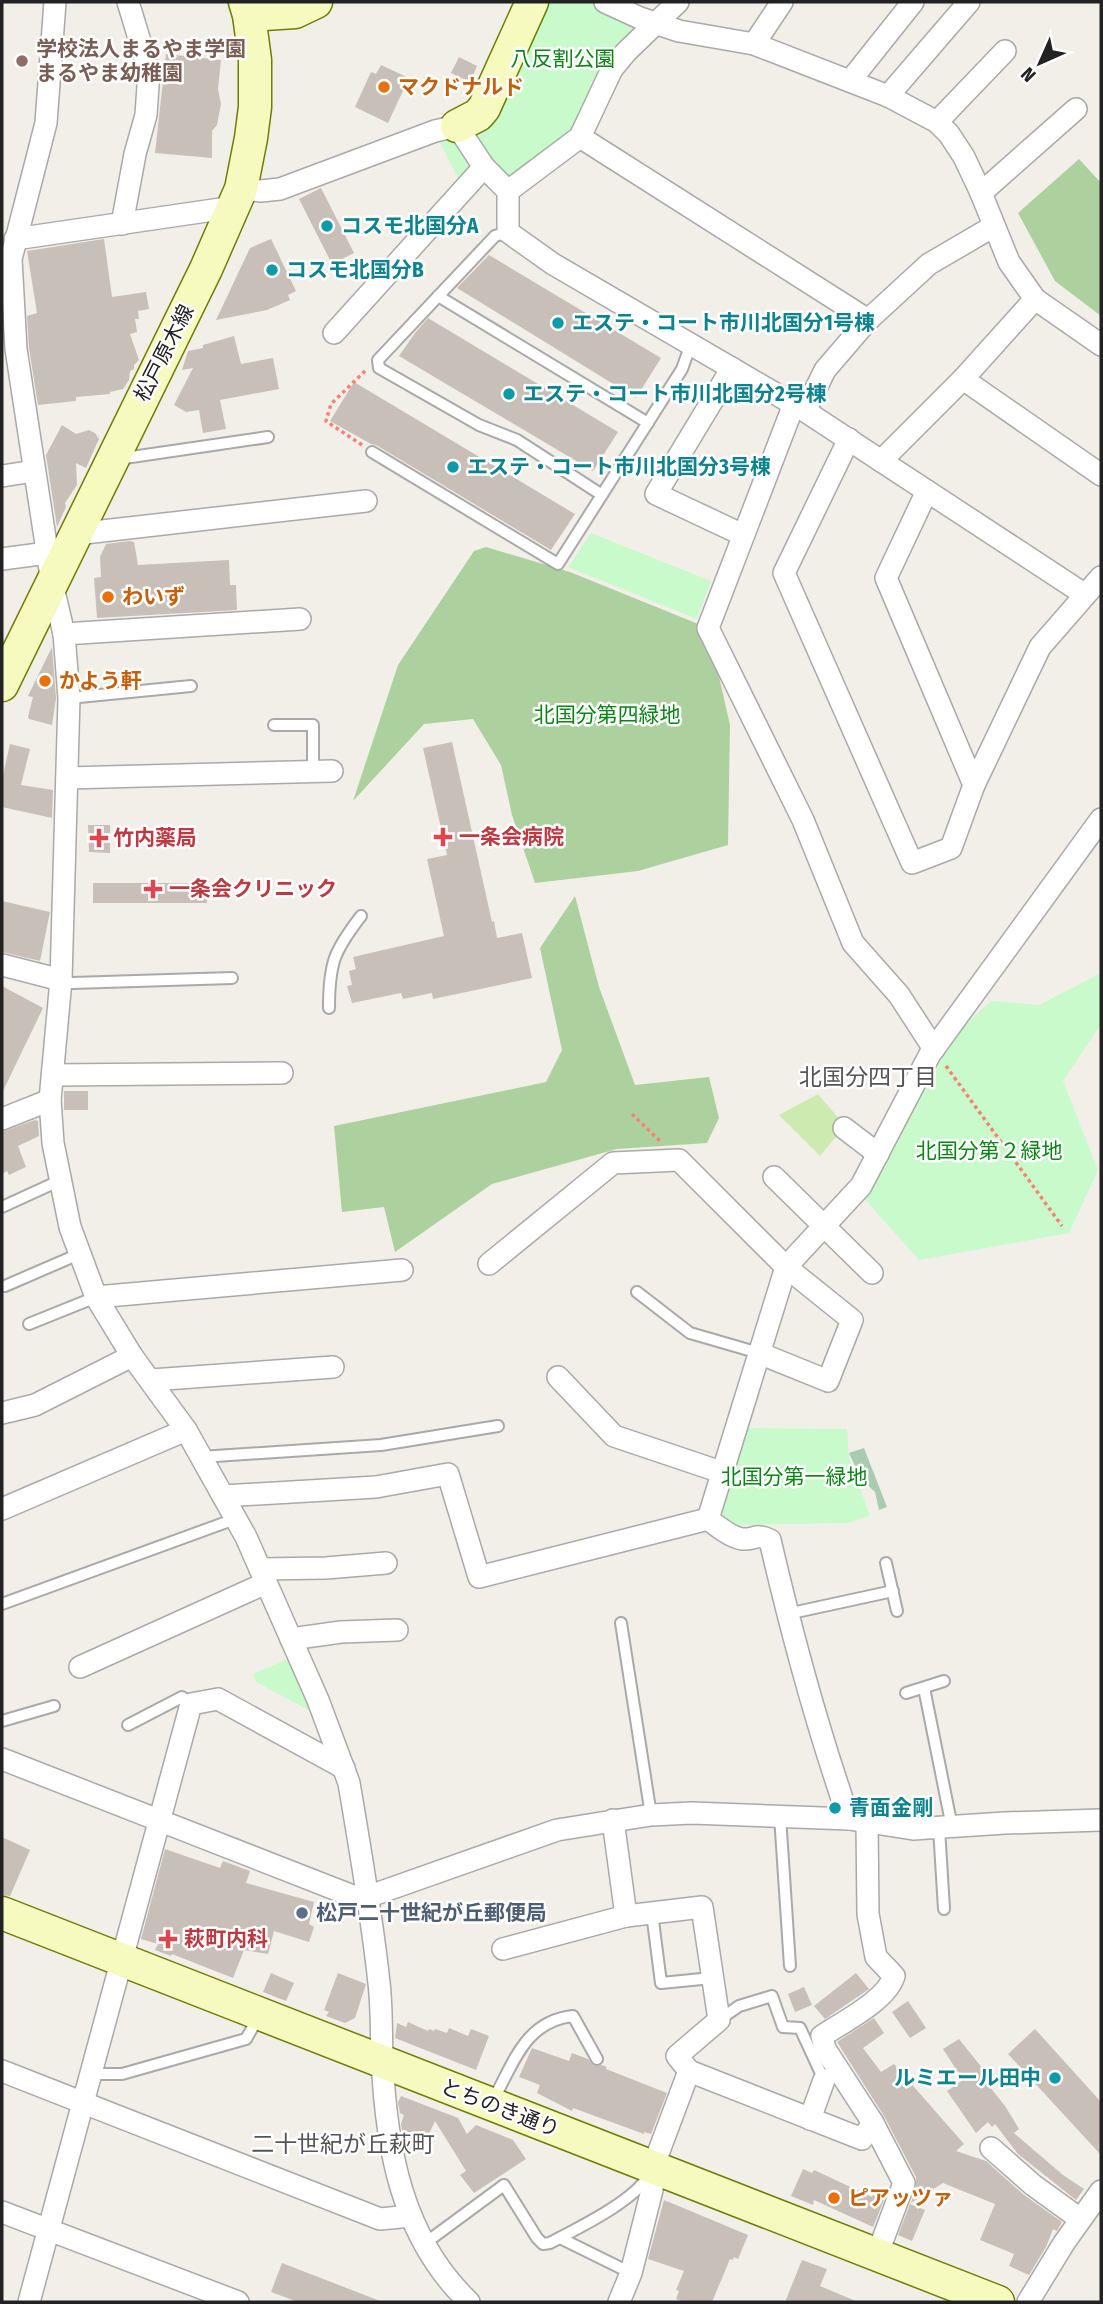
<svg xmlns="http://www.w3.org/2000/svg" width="1103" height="2304" font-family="'Fira Sans Condensed','Noto Sans JP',sans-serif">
	<rect width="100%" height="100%" fill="#f2efe9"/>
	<path fill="#cdebb0" d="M818 1094 845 1126 820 1156 779 1115Z"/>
	<g fill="#add19e">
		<path d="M1079 159 1101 183V316L1055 281 1018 213Z"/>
		<path d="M486 547 570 572 708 628 730 725 728 845 638 871 535 883 512 815 501 765 473 719 424 724 353 801 398 665 474 551Z"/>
		<path d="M575 896 599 987 635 1085 709 1077 719 1118 707 1143 617 1149 492 1184 395 1252 384 1207 342 1212 334 1126 546 1082 562 1050 540 948Z"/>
	</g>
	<path fill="#aacbaf" d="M864 1448 887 1507 879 1510 875 1492 861 1479 849 1453Z"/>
	<g fill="#c8facc">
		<path d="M532 2H607L655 23 577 140 508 191 467 122Z"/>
		<path d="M461 134 479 165 460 182 439 140Z"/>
		<path d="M591 533 711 581 697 619 568 567Z"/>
		<path d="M1101 973V1024L1063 1081 1098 1170 1069 1233 919 1260 860 1194 939 1049 991 1001 1039 1005Z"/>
		<path d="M744 1428 847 1429 849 1458 870 1516 847 1523 739 1525 719 1515Z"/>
		<path d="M293 1657 320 1716 256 1682 253 1674Z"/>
	</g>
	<g fill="#c7bfb8">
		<path d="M166 54 221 60 218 89 221 104 217 125 212 131V158L155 153Z"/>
		<path d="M459 57 477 66 470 82 451 73Z"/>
		<path d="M381 65 409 78 388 123 355 107 371 72 376 74Z"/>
		<path d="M321 188 354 253 332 264 299 199Z"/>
		<path d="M104 239 112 297 146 292 149 309 138 311 139 319H135L137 332 130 334 139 360 134 365V369L130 371 129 380 123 389 110 392V394L76 397V401L38 405 29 348 27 316 37 313 27 251Z"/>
		<path d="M271 239 296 291 288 295 290 300 267 310 216 320 250 248Z"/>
		<path d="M489 255 661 358 636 398 457 288Z"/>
		<path d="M428 318 618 432 593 471 399 356 415 333Z"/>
		<path d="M234 336 241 364 273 358 279 389 220 400 226 429 203 433 199 410 186 412 174 405 193 368 182 370 188 351 203 348V345Z"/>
		<path d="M354 382 575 514 551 550 376 445 371 444 330 421Z"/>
		<path d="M62 425 76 434 89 430 95 433 99 439 86 468 76 463 77 485 65 503 66 507 57 527 46 455Z"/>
		<path d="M130 541 134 542 138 565 229 560 230 585H236L237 610 97 618 94 578 101 577 100 557 106 544Z"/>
		<path d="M52 647 56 698 52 725 29 719 28 717 33 697 28 696Z"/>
		<path d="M452 742 492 922 494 921 497 938 522 933 532 978 433 999 432 993 403 999 401 993 352 1003 347 986 352 985 349 971 356 969 353 957 444 936 427 859 447 855 423 748Z"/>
		<path d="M10 744 30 749 21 785 53 790 52 818 2 807V779Z"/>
		<path d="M88 825H110V853L89 852Z"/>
		<path d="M93 883H206L207 903H93Z"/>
		<path d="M2 901 50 912 40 961 2 952Z"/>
		<path d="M2 986 43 1008 2 1093Z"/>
		<rect x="64" y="1091" width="24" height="19"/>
		<path d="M35 1120 38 1121 39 1136 18 1146 26 1167 9 1175 7 1171 2 1174V1132Z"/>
		<path d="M2 1837 30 1850 10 1896 2 1895Z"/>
		<path d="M165 1849 220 1868 223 1861 250 1871 246 1883 314 1902 309 1924 314 1927 309 1942 274 1931 268 1954 244 1950 233 1978 172 1954 171 1956 155 1950 158 1944 141 1939Z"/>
		<path d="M271 1973 294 1983 286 2001 263 1992Z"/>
		<path d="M338 1973 366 1984 355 2018 345 2023 326 2016 329 2012 324 2010Z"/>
		<path d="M856 1973 869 1989 825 2019 814 2006Z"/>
		<path d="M804 1987 812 2005 795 2012 788 1994Z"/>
		<path d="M908 2001 926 2028 910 2038 892 2012Z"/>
		<path d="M874 2018 884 2033 863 2048 881 2072 894 2064 964 2144 956 2151 986 2161 1024 2195 1062 2222 1057 2231 1053 2229 1046 2247 1029 2275 1009 2266 1014 2254 980 2240 995 2204 943 2183 911 2203 916 2187V2177L884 2116 837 2042Z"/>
		<path d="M408 2022 428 2031 429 2029 434 2031 435 2029 447 2033 449 2028 468 2036 471 2029 489 2036 476 2070 395 2038 397 2023 406 2027Z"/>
		<path d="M1035 2029 1101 2102V2155L1008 2054Z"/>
		<path d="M959 2039 995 2084 990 2087 1005 2106 1019 2129 1014 2133 1063 2175 1084 2189 1076 2200 1018 2154 995 2124 992 2127 988 2122 976 2133 947 2091 963 2080 943 2049Z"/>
		<path d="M532 2048 569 2061 572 2053 588 2059 594 2066 602 2065 607 2067 606 2069 667 2093 651 2134 644 2132V2134L573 2108 572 2111 537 2093 540 2085 519 2077Z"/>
		<path d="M401 2096 458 2118 467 2134 476 2125 513 2140 526 2159 474 2193 460 2175 466 2171 435 2121 427 2138 417 2133 413 2141 403 2136 401 2124 404 2115 400 2113 398 2102Z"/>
		<path d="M803 2169 812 2173 814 2170 872 2197 873 2195 884 2200 873 2227 814 2200 813 2205 791 2196Z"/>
		<path d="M664 2200 748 2235 738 2259 734 2257 733 2260 730 2259 712 2302H684L676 2299 679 2291 676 2290 684 2271 648 2259Z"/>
		<path d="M910 2204 925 2210 912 2241 898 2235Z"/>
		<path d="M802 2260 827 2269 820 2286 858 2302H785Z"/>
		<path d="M282 2263 380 2301V2302H298L271 2292Z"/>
	</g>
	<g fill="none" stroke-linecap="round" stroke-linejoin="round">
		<g stroke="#a9a9a9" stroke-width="14">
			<g id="lane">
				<path d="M508 232 495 236 378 360 379 368 479 425 517 440 602 495"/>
				<path d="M438 296 648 423"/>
				<path d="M372 452 558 564 682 369 691 344"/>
				<path d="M118 459 268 437"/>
				<path d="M69 698 191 686"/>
				<path d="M274 725H313V772"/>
				<path d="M61 980 72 983 232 978"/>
				<path d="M329 1008C329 963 334 951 361 916"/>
				<path d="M2 1207 61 1180"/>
				<path d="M5 1286 79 1254"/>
				<path d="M637 1292 690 1333 759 1353"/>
				<path d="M29 1324 96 1297"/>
				<path d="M201 1457 381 1445 498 1426"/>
				<path d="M886 1563 897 1611"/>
				<path d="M2 1604 235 1519"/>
				<path d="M787 1614 893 1591"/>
				<path d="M621 1623 651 1815"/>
				<path d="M924 1688 952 1827"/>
				<path d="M906 1693 944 1681"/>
				<path d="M2 1721 54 1706"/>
				<path d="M128 1725 182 1697 191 1704"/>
				<path d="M780 1816 790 1966"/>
				<path d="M939 1828 944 1909"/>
				<path d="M652 1913 661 1983 712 1978"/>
				<path d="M719 2020 739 2006 772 1996 783 2027 800 2028 824 2080"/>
				<path d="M89 2074H122L246 2039 258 2018"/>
				<path d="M493 2100C514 2063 525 2021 573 2016L597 2059"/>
				<path d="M560 2238 631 2273"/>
				<path d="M424 2244 504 2185 537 2238 543 2244 550 2243C578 2228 633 2202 649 2175"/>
			</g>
		</g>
		<g stroke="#a9a9a9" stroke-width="24">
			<g id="street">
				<path d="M55 2 46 123 11 259 16 349 52 583 64 634 69 698 61 980 50 1100 53 1143 70 1227 96 1297 132 1356 186 1430 246 1537 318 1700 349 1783C360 1849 372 1916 379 1983 382 2008 381 2033 382 2058 386 2147 401 2237 469 2302"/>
				<path d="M605 2 640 18 679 31 754 44 888 96 937 122 949 134 964 157 981 193 1009 262 1035 299 1101 345"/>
				<path d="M754 44 782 2"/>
				<path d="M850 81 913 2"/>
				<path d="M888 96 969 2"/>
				<path d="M937 122 1005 51"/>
				<path d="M580 137 868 320"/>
				<path d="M241 189 261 191 280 189 435 131 457 126 484 167 508 191 580 137 612 69 626 52 678 2"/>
				<path d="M508 191V232L553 264 805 411 1084 594"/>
				<path d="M981 193 1076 109"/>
				<path d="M122 224 135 154 146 115 149 71 128 2"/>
				<path d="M15 239 234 207"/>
				<path d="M334 333 484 167"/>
				<path d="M732 368 656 494 743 535"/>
				<path d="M963 379 1101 475"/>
				<path d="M794 404 708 628 803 820 853 943 899 995 934 1049"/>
				<path d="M805 411 825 370 868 320 929 264 994 226"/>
				<path d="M849 439 784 573 912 863 951 848 974 785 1040 647 1101 577"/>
				<path d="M881 461 963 379 1035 299"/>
				<path d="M2 476 34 471"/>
				<path d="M927 491 886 578 974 785"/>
				<path d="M76 534 366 501"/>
				<path d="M2 559 47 553"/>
				<path d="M64 634 300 619"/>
				<path d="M67 778 332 771"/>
				<path d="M2 965 61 980"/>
				<path d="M53 1075 282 1073"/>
				<path d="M2 1119 50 1100"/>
				<path d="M844 1128 878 1154"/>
				<path d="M774 1177 872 1273"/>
				<path d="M489 1264 613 1163 679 1160 786 1267 852 1320 828 1381 759 1353"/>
				<path d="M96 1297 402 1270"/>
				<path d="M558 1377 614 1436 721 1472"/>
				<path d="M151 1380 333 1367"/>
				<path d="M2 1413 35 1405 132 1356"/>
				<path d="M223 1496 376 1487 448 1474 479 1577 708 1519"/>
				<path d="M2 1509 186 1430"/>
				<path d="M260 1569 326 1568 386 1563"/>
				<path d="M291 1639 341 1632 397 1630"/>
				<path d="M80 1667 266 1583"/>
				<path d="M2 1759 368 1902"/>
				<path d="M849 1819C817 1727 792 1635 770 1540 755 1533 755 1540 742 1539 730 1537 717 1526 708 1519L786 1267 861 1186 930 1054 1101 819"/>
				<path d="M613 1820 626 1916 702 1907 719 2020 677 2056 689 2071 653 2167 652 2190 631 2273 619 2302"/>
				<path d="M867 1822 868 1914 876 1957 894 1976C887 2000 843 2022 822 2036L825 2049 873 2123 904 2183 877 2255"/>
				<path d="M367 1897 557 1830 651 1815 692 1813 849 1819 913 1829 1005 1823 1101 1820"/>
				<path d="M503 1949 626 1916"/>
				<path d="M2 2071 380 2219 411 2216"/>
				<path d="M689 2071 862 2139 873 2123"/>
				<path d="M810 2119 824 2080"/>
				<path d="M991 2148 1033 2185 1080 2219"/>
				<path d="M2 2212 238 2302"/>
				<path d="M29 2302 191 1704 218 1699 344 1768"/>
				<path d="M1028 2302 1064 2243 1101 2191"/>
			</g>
		</g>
		<g stroke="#707d05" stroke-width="35">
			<g id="secondary">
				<path d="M249 15 295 12 316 2"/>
				<path d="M457 126 478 115 484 108 532 2"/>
				<path d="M2 685 206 269 241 189 251 138 255 107V60L249 15 245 2"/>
				<path d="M2 1913 998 2302"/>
			</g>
		</g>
		<g stroke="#fa8072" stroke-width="3.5" stroke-dasharray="3.5 3.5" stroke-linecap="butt">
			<path d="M362 445 326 421 331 404 365 371"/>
			<path d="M946 1066 1062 1226"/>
			<path d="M632 1114 660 1141"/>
		</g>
		<use href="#lane" stroke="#fff" stroke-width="10"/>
		<use href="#street" stroke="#fff" stroke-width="21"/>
		<use href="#secondary" stroke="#f7fabf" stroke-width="32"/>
	</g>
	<circle fill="#8d6e63" stroke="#fff" stroke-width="2.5" cx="22" cy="61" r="7"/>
	<g fill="#e8710a" stroke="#fff" stroke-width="2.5">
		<circle cx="384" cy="87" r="7"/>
		<circle cx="108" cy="597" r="7"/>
		<circle cx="45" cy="681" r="7"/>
		<circle cx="834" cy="2198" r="7"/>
	</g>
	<g fill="#0f9aa8" stroke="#fff" stroke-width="2.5">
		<circle cx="327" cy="226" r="7"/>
		<circle cx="272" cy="270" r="7"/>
		<circle cx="558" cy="323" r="7"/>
		<circle cx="509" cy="394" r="7"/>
		<circle cx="453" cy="467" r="7"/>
		<circle cx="835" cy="1808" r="7"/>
		<circle cx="1055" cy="2078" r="7"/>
	</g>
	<g fill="#e0444e" stroke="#fff" stroke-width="2.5">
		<path d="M439.5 826.5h7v7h7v7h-7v7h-7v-7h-7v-7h7z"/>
		<path d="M95.5 827.5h7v7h7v7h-7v7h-7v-7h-7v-7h7z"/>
		<path d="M149.5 878.5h7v7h7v7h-7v7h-7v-7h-7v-7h7z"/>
		<path d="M164.5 1928.5h7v7h7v7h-7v7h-7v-7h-7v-7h7z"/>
	</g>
	<circle fill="#5c6f8a" stroke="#fff" stroke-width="2.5" cx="302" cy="1913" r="7"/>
	<g text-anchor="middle" stroke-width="5" stroke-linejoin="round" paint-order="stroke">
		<g font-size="21" font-weight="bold" fill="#785e54" stroke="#fff" text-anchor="start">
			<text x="36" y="56">学校法人まるやま学園<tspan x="36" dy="24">まるやま幼稚園</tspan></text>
		</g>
		<g font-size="21" fill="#0c8416" stroke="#fff">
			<text x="563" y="66">八反割公園</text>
			<text x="607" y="722">北国分第四緑地</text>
			<text x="989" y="1158">北国分第２緑地</text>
			<text x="794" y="1484">北国分第一緑地</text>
		</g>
		<g font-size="21" font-weight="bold" fill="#c56008" stroke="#fff" text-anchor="start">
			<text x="398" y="94">マクドナルド</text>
			<text x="122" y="604">わいず</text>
			<text x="59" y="688">かよう軒</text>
			<text x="848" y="2205">ピアッツァ</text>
		</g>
		<g font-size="21" font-weight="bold" fill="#0d838f" stroke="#fff" text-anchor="start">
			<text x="341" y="233">コスモ北国分A</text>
			<text x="286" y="277">コスモ北国分B</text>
			<text x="572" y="330">エステ・コート市川北国分1号棟</text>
			<text x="523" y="401">エステ・コート市川北国分2号棟</text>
			<text x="467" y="474">エステ・コート市川北国分3号棟</text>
			<text x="849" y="1815">青面金剛</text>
			<text x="1041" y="2085" text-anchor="end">ルミエール田中</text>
		</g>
		<g font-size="21" fill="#222" stroke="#fff">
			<text transform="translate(164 353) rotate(-63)" y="7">松戸原木線</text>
			<text transform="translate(500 2108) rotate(21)" y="7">とちのき通り</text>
		</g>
		<g font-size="21" font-weight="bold" fill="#be3a42" stroke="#fff" text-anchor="start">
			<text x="459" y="844">一条会病院</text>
			<text x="113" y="845">竹内薬局</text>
			<text x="169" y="896">一条会クリニック</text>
			<text x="184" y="1946">萩町内科</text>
		</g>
		<g font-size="21" font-weight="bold" fill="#4e5e75" stroke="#fff" text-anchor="start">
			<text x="316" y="1920">松戸二十世紀が丘郵便局</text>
		</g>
		<g font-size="23" fill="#555" stroke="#fff">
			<text x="868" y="1085">北国分四丁目</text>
			<text x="343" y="2152">二十世紀が丘萩町</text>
		</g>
	</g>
	<rect width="1103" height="2304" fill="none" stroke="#222222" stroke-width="7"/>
	<g transform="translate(1040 63) rotate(225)" stroke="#ffffff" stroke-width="5" paint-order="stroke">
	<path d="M0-5L12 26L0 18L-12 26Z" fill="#222222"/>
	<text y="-10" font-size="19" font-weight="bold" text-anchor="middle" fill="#222222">N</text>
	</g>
</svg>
